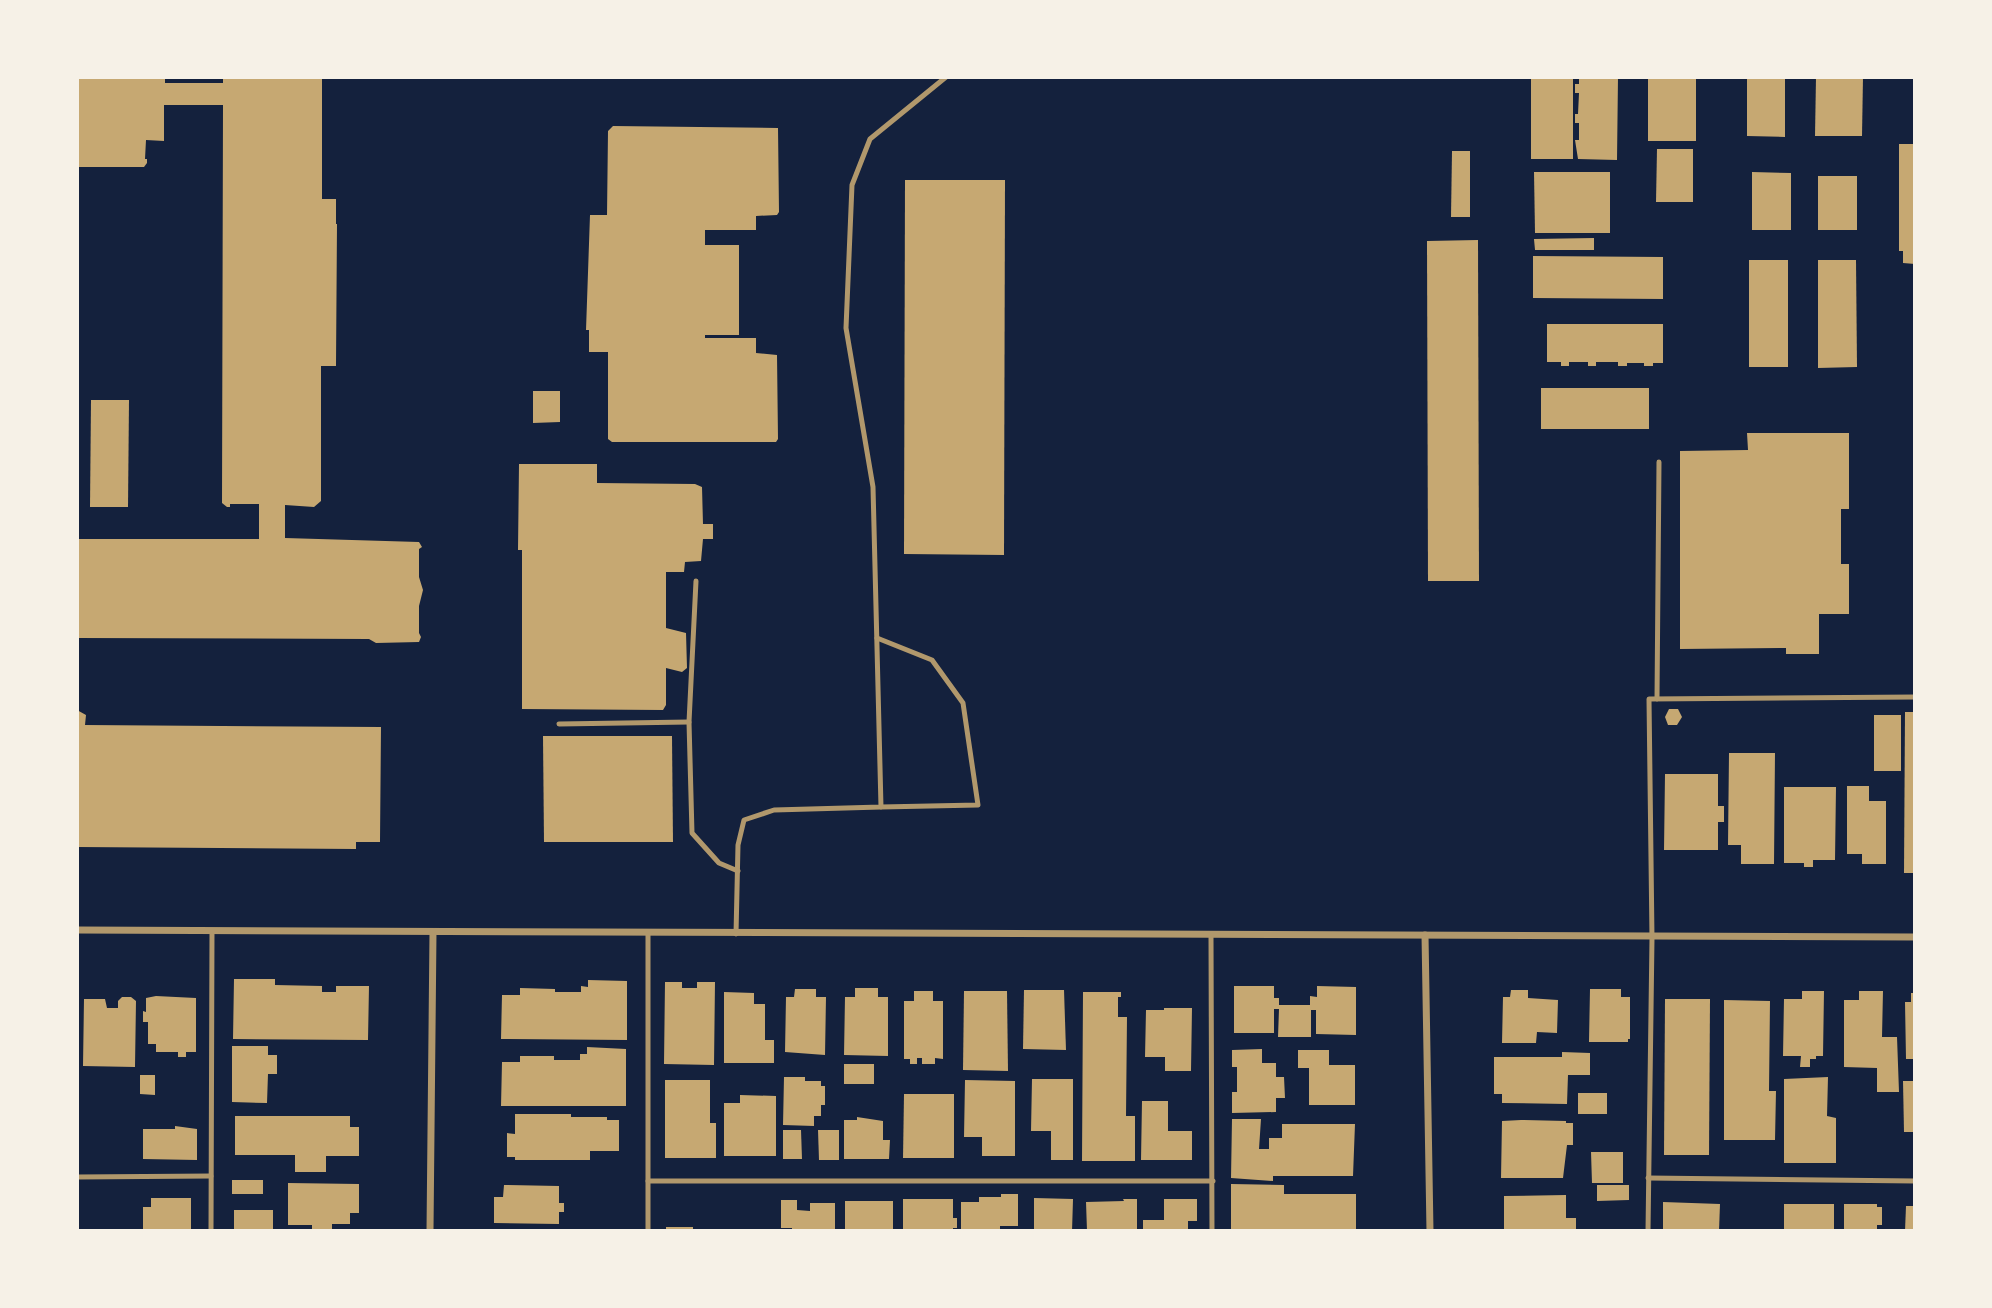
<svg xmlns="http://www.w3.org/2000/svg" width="1992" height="1308" font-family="Montserrat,sans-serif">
	<rect width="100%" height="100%" fill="#14213d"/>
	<g fill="#c6a872">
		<path d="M77 77H165V83H223V77H322V199H336V224H337L336 366H321V501L314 507 285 505V538L419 542 422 547 419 549V577L423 590 419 606V633L421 637 419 642 376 643 369 639 77 638V539H259V504H230V507H227L222 503 223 105H164V141L146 140 145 159H147V163L144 167H77Z"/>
		<rect x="1531" y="77" width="42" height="82"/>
		<path d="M1579 77H1618L1617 160 1578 159 1575 140H1579V123H1575V114H1578L1579 93H1575V84H1579Z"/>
		<rect x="1648" y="77" width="48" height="64"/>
		<path d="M1747 77H1785V137L1747 136Z"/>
		<path d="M1816 77H1863L1862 136H1815Z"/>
		<path d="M613 126 778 128 779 212 777 215 756 216V230H705V245H739V335H705V338H756V353L777 355 778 439 776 442H612L608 439V352H589V330H586L590 215H607L608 131Z"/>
		<path d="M1899 144H1915V264L1903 263V251H1899Z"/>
		<path d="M1657 149H1693V202H1656Z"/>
		<path d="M1452 151H1470V217H1451Z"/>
		<path d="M1534 172H1610V233H1535Z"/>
		<path d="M1752 172 1791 173V230H1752Z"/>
		<rect x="1818" y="176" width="39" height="54"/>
		<path d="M905 180H1005L1004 555 904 554Z"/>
		<path d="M1594 238V250H1535L1534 239Z"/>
		<path d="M1478 240 1479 581H1428L1427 241Z"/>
		<path d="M1533 256 1663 257V299L1533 298Z"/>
		<rect x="1749" y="260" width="39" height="107"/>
		<path d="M1818 260H1856L1857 367 1818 368Z"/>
		<path d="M1547 324H1663V363H1653V366H1644V363H1627V366H1618V362H1596V366H1588V362H1569V366H1561V362H1547Z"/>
		<rect x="1541" y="388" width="108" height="41"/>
		<path d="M533 391H560V422L533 423Z"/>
		<path d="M91 400H129L128 507H90Z"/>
		<path d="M1747 433H1849V509H1841V564H1849V614H1819V654H1786V648L1680 649V451L1748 450Z"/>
		<path d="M519 464H597V483L695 484 702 487 703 524H713V539H703L701 561 685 562 684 572H666V628L686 633 687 668 682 672 666 668V705L663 710 522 709V550H518Z"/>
		<path d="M1669 709H1678L1682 717 1677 725H1668L1665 717Z"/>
		<path d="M77 710 86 715 85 725 381 727 380 842H356V849L77 847Z"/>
		<path d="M1905 712H1915V873H1904Z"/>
		<rect x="1874" y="715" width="27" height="56"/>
		<path d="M543 736H672L673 842H544Z"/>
		<path d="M1729 753H1775L1774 864H1741V845H1728Z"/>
		<path d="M1665 774H1718V806H1724V822H1718V850H1664Z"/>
		<path d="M1847 786H1869V801H1886V864H1862V854H1847Z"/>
		<path d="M1784 787H1836L1835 860H1813V867H1804V863H1784Z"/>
		<path d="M234 979H275V985L322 986V992H336V986H369L368 1040 233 1039Z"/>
		<path d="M588 980 627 981V1040L501 1039 502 995H520V988L555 989V992H581V986L588 987Z"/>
		<path d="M665 982H682V988H697V982H715L714 1065 664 1064Z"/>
		<path d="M1234 986H1274V998H1279V1005H1310V996L1317 997V986L1356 987V1035L1316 1034V1010H1311V1037H1278L1279 1009H1274V1033H1234Z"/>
		<path d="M855 988H878V997H888V1056L844 1055 845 997H855Z"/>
		<path d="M795 989H816V997H826L825 1055 785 1052 786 997H794Z"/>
		<path d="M1590 989H1621V997H1630V1039H1628V1042H1589Z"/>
		<path d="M1024 990H1064L1066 1050 1023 1049Z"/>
		<path d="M1511 990H1528V998L1558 1000 1557 1033 1537 1032 1536 1043H1502L1503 997H1510Z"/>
		<path d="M914 991H933V1001H943V1059L935 1058V1064H922V1058H917V1064H910V1059H904V1001H914Z"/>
		<path d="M964 991H1007L1008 1071 963 1070Z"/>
		<path d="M1802 991H1824L1823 1056H1816V1059H1810V1067H1800L1801 1056H1783L1784 999H1802Z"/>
		<path d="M1859 991H1883L1882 1037H1897L1899 1092H1877V1068L1844 1067V1000H1859Z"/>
		<path d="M724 992 754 993V1004H765V1040H774V1063H724Z"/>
		<path d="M1083 992H1121V997H1118V1017H1127L1126 1116H1135V1161H1082Z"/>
		<path d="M1911 993H1915V1059H1906L1905 1002H1911Z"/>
		<path d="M156 996 196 998V1052H186V1057H178V1052H156V1044H148V1022H143V1011L146 1012V998Z"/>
		<path d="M122 997H131L136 1001 135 1067 83 1066 84 999H105L107 1008H118V1001Z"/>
		<path d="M1665 999H1710L1709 1155H1664Z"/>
		<path d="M1724 1000 1770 1001 1769 1091H1776L1775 1140H1724Z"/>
		<path d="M1164 1008H1192L1191 1071H1165V1057H1145L1146 1010H1164Z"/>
		<path d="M232 1046H268V1055H277V1074H268L267 1103 232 1102Z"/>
		<path d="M587 1047 626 1049V1106H501L502 1062H520V1056H554V1060H580V1054H587Z"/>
		<path d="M1262 1049V1063H1276V1077H1284L1285 1098H1276V1112L1232 1113V1092H1237V1067H1232V1050Z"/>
		<path d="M1298 1050H1329V1065H1355V1105H1309V1068H1298Z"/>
		<path d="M1562 1052 1590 1053V1075H1568L1567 1104 1502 1103V1094H1494V1057H1562Z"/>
		<rect x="844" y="1064" width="30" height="20"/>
		<path d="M140 1075H155V1095L140 1094Z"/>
		<path d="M784 1077H805V1081H821V1086H825V1105H821V1116H814V1126L783 1125Z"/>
		<path d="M1828 1077 1827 1116 1836 1118V1163H1784V1079Z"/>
		<path d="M1032 1079H1073V1160H1051V1131H1031Z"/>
		<path d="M665 1080H710V1123H716V1158H665Z"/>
		<path d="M965 1080 1015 1081V1156H982V1137H964Z"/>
		<path d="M1903 1081H1915V1132H1904Z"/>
		<rect x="1578" y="1093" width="29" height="21"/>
		<path d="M904 1094H954V1158H903Z"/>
		<path d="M740 1095 776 1096V1156H724V1103H740Z"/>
		<path d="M1142 1101H1168V1131H1192V1160H1141Z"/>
		<path d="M515 1114H571V1117H607V1120H619V1151H590V1160H515V1157H507V1133L515 1134Z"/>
		<path d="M235 1116H350V1127H359V1156H326V1172H295V1155H235Z"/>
		<path d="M857 1117 883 1121V1140H890L889 1159H844V1120H857Z"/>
		<path d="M1232 1119H1261L1259 1149H1269V1138H1282V1124H1355L1353 1176H1273V1181L1231 1178Z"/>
		<path d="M1521 1120 1566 1121V1123H1573V1145H1567L1563 1178H1501L1502 1121Z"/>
		<path d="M175 1126 197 1129V1160L143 1159V1129H175Z"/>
		<path d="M783 1130H801L802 1159H783Z"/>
		<path d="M818 1130H839V1160H819Z"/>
		<path d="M1591 1152H1623V1183H1592Z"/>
		<rect x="232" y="1180" width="31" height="14"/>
		<path d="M288 1183 359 1184V1213H350V1224H332V1229H312V1225H288Z"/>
		<path d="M1231 1184 1284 1185V1194H1356V1231H1231Z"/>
		<path d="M504 1185 559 1186V1203H564V1212H559V1224L494 1223V1197H503Z"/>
		<path d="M1597 1185H1629V1200L1597 1201Z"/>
		<path d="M1001 1194H1018V1226H1000V1231H961V1202H979V1197H1001Z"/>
		<path d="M1566 1195V1218H1576V1231H1504V1196Z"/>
		<path d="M151 1198H191V1231H143V1207H151Z"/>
		<path d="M1034 1198 1073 1199 1072 1231H1034Z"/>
		<path d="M903 1199H953V1218H957V1228H953V1231H903Z"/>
		<path d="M1123 1199H1137V1231H1087L1086 1202 1124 1201Z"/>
		<path d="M1164 1199H1197V1221H1188V1231H1143V1220H1164Z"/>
		<path d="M781 1200H797V1210L810 1211V1203H835V1231H792V1228H781Z"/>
		<rect x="845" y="1201" width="48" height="30"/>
		<path d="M1663 1202 1720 1204 1719 1231H1663Z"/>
		<rect x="1784" y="1204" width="50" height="27"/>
		<path d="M1844 1204H1877V1207H1882V1225H1877V1231H1844Z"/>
		<path d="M1906 1206H1915V1231H1905Z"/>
		<rect x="234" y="1210" width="39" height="21"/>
		<rect x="666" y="1227" width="27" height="4"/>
	</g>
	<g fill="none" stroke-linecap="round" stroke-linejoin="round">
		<g stroke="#b1986c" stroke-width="5">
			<path d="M696 581 689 722 692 833 719 863 738 871"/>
			<path d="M877 638 932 660 963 703 978 805 881 807"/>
			<path d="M1657 699 1659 462"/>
			<path d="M559 724 689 722"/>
			<path d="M736 934 738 845 744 820 774 810 881 807 873 487 846 328 852 185 870 139 946 77"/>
			<path d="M1211 936 1212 1231"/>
			<path d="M77 1177 211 1176"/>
			<path d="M1648 1178 1915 1181"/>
			<path d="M648 1181H1213"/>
			<path d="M211 1231 212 931"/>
			<path d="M648 1231V933"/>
			<path d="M1648 1231 1652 938 1649 699 1915 697"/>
		</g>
		<g stroke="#b1986c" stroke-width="7">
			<path d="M77 930 1915 937"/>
			<path d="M1425 935 1430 1231"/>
			<path d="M430 1231 433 932"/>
		</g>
	</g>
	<rect width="1992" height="1308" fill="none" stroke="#f6f1e7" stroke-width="158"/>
</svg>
